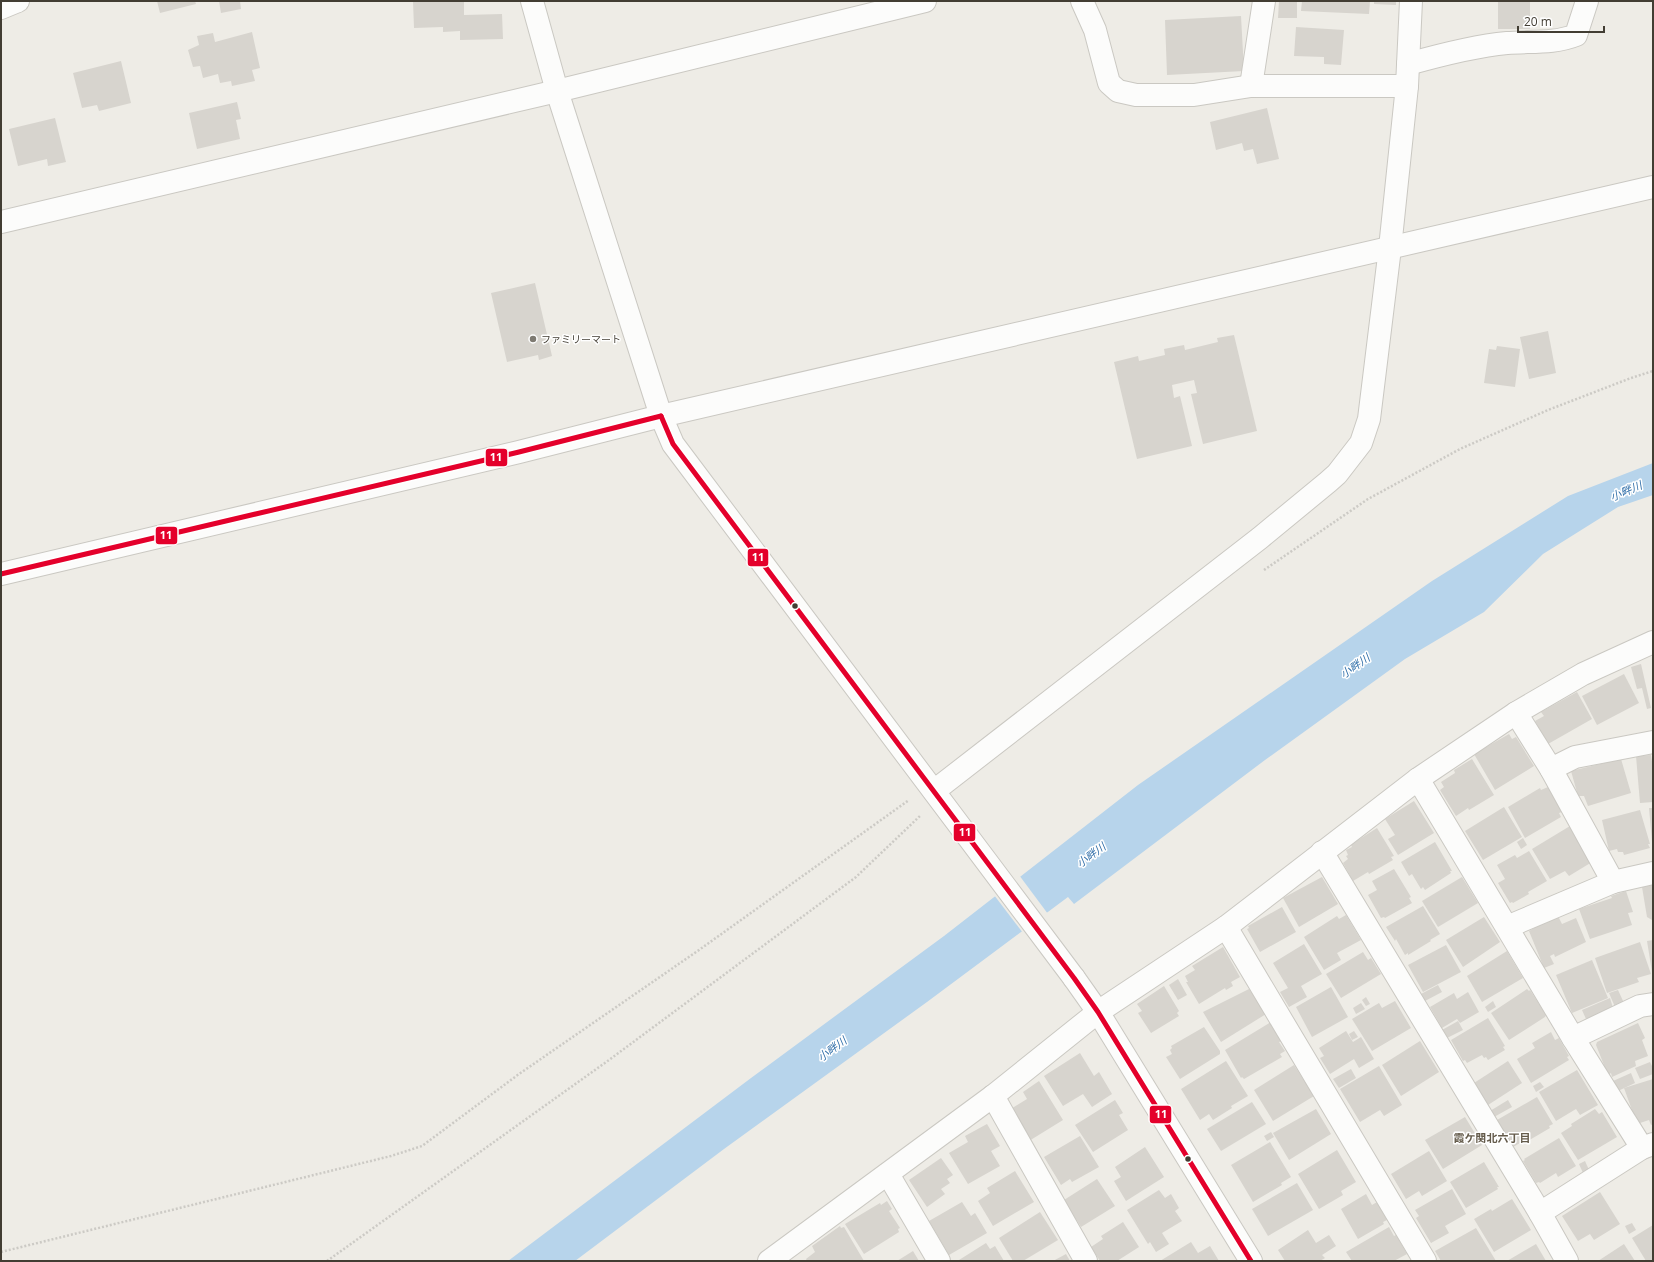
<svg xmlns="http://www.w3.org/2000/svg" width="1654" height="1262" font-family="'Open Sans','Noto Sans JP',sans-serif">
	<rect width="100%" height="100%" fill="#eeece6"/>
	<path fill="#b7d4eb" d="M1653 463V495L1618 507 1543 554 1484 612 1405 659 1265 760 1074 904 1068 897 927 1002 724 1149 575 1261H508L751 1078 944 936 1138 785 1432 581 1568 496Z"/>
	<path fill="#eeece6" d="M1019 875 1048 914 1023 933 994 895Z"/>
	<g fill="#d7d4ce">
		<path d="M157 1H195L196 4 160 13Z"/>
		<path d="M219 1H240L241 9 221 13Z"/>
		<path d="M413 1H464V15L502 14 503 39 460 40V31L443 32V27L414 28Z"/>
		<path d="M1279 1H1297V18H1278Z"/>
		<path d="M1302 1H1370L1369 14 1301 11Z"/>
		<path d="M1374 1H1396V5L1374 4Z"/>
		<rect x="1498" y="1" width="32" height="28"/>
		<path d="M1241 16 1244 71 1167 75 1165 20Z"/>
		<path d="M1296 27 1344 30 1341 65 1324 64V57L1294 56Z"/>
		<path d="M252 32 260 68 252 70 255 81 232 86 231 81 220 83 218 74 203 78 200 66 193 67 188 50 199 45 197 36 213 33 215 42Z"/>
		<path d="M121 61 131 103 99 111 97 105 82 108 73 73Z"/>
		<path d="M237 102 241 119 236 120 240 139 197 149 189 113Z"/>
		<path d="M1267 108 1279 159 1257 164 1253 149 1244 151 1242 143 1216 150 1210 122Z"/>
		<path d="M55 118 66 162 48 166 47 159 18 166 9 129Z"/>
		<path d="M535 283 552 356 539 360 538 355 507 362 491 293Z"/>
		<path d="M1548 331 1556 373 1529 379 1520 337Z"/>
		<path d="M1234 335 1257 431 1203 444 1191 394 1197 393 1194 380 1172 385 1174 398 1180 396 1192 446 1137 459 1114 362 1138 356 1139 361 1165 355 1164 349 1184 345 1185 350 1218 342 1217 338Z"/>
		<path d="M1497 346 1520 349 1515 387 1484 383 1489 349 1496 350Z"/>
		<path d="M1641 664 1651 708 1647 709 1642 688 1637 689 1631 667Z"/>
		<path d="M1624 674 1639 703 1597 725 1582 696Z"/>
		<path d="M1577 692 1592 719 1548 744 1535 721 1544 716 1541 712Z"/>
		<path d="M1509 734 1512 739 1516 737 1534 766 1495 790 1474 754Z"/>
		<path d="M1651 755 1653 768V802L1640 803 1636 756Z"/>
		<path d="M1472 759 1494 795 1469 810 1468 808 1456 816 1440 790 1444 787 1441 782 1455 773 1454 770Z"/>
		<path d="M1621 759 1631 793 1588 806 1584 796H1578L1571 771Z"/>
		<path d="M1548 787 1562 812 1559 813 1561 817 1525 838 1508 807 1540 788 1541 790Z"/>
		<path d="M1414 801 1434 833 1398 855 1388 839 1395 835 1385 819Z"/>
		<path d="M1504 807 1522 837 1483 860 1465 831Z"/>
		<path d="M1649 808H1653V842H1652Z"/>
		<path d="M1640 810 1650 844H1648L1650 848 1624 855 1623 852H1618L1617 849 1609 851 1602 820Z"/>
		<path d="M1570 826 1592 862 1569 876 1565 871 1550 879 1532 849Z"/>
		<path d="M1377 828 1394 856 1391 857 1393 860 1369 874 1368 872 1353 881 1343 863 1348 859 1346 856 1348 855 1346 850 1352 847 1351 845 1358 840Z"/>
		<path d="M1523 838 1527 845 1521 849 1517 842Z"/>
		<path d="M1435 842 1452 871H1450L1451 873 1425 890 1423 887 1421 889 1412 874 1409 876 1401 862Z"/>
		<path d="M1529 851 1547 881 1528 892 1529 894 1513 903 1512 902 1510 903 1498 883 1505 879 1497 865 1515 855 1517 858Z"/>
		<path d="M1394 869 1411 897 1409 898 1412 903 1385 918 1384 917 1381 918 1368 895 1377 890 1372 881Z"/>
		<path d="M1322 877 1338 904 1299 927 1283 898Z"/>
		<path d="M1462 877 1478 903 1438 927 1422 901Z"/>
		<path d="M1653 885V920H1652L1647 917 1642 887Z"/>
		<path d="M1626 891 1633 912 1628 913 1632 925 1590 939 1579 909 1612 898 1611 896Z"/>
		<path d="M1423 906 1440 934 1430 940 1431 941 1408 955V953L1405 955 1396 939 1395 941 1386 927Z"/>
		<path d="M1282 907 1296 932 1260 952 1247 929 1249 928 1248 926Z"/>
		<path d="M1346 915 1361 940 1337 953 1341 960 1324 970 1304 937 1337 916 1339 919Z"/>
		<path d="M1558 916 1562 924 1576 918 1586 942 1555 957 1554 954 1550 956 1554 964 1544 968 1529 931 1536 927V924Z"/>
		<path d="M1484 917 1500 942 1463 967 1446 940Z"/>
		<path d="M1653 940V972H1652L1647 941Z"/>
		<path d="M1640 942 1651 974 1637 978 1639 982 1607 993 1595 958Z"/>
		<path d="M1304 944 1322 974 1301 986 1307 997 1289 1007 1280 992 1288 988 1273 963Z"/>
		<path d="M1446 945 1461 972 1423 992 1408 965Z"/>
		<path d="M1223 947 1240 977 1231 982 1233 986 1226 990 1225 988 1199 1004 1186 982H1188L1185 976 1195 970 1192 966Z"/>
		<path d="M1507 951 1523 978 1482 1002 1467 976Z"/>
		<path d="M1363 952 1368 960 1371 958 1381 974 1341 998 1326 974Z"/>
		<path d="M1592 960 1608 998 1572 1013 1556 975Z"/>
		<path d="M1178 979 1187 995 1178 1000 1169 985Z"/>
		<path d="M1438 985 1442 992 1425 1001 1421 994Z"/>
		<path d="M1164 986 1179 1011 1177 1013 1179 1016 1151 1033 1138 1013 1142 1011 1137 1004Z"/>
		<path d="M1331 987 1348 1017 1312 1037 1296 1007Z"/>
		<path d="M1249 989 1266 1014 1221 1042 1203 1012Z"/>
		<path d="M1527 989 1529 991 1530 990 1546 1015 1545 1017 1509 1040 1491 1013Z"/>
		<path d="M1618 990 1624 1003 1615 1007 1609 993Z"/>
		<path d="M1468 992 1479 1012 1460 1023 1457 1019 1442 1028 1430 1007 1454 993 1457 999Z"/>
		<path d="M1366 997 1370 1004 1366 1006 1362 1000Z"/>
		<path d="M1610 998 1613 1008 1586 1019 1582 1010Z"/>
		<path d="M1395 1001 1411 1028 1372 1051 1352 1019 1379 1003 1382 1008Z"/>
		<path d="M1493 1001 1496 1007 1488 1012 1485 1007Z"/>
		<path d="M1361 1003 1365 1009 1356 1014 1353 1008Z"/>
		<path d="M1488 1018 1505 1046 1503 1047 1505 1050 1488 1060 1486 1057 1484 1058 1482 1055 1467 1063 1465 1060 1463 1061 1451 1040Z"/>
		<path d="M1458 1021 1463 1030 1447 1038 1442 1030Z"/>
		<path d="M1271 1022 1282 1041 1279 1042 1285 1051 1280 1054 1282 1057 1244 1079 1242 1077 1241 1078 1225 1050Z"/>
		<path d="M1638 1023 1645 1038 1642 1040 1648 1056 1635 1061 1636 1066 1612 1077 1611 1073 1608 1075 1596 1045 1597 1042Z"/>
		<path d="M1204 1027 1220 1051V1054L1180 1079 1166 1057 1172 1054 1170 1050 1172 1048 1171 1046Z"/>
		<path d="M1346 1031 1353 1042 1361 1037 1374 1059 1359 1068 1354 1059 1330 1074 1320 1058 1324 1056 1319 1048Z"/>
		<path d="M1354 1031 1358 1037 1352 1040 1349 1034Z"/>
		<path d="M1551 1032 1555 1040 1559 1038 1569 1056 1567 1057 1569 1060 1531 1083 1517 1059 1535 1048 1532 1043Z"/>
		<path d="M1420 1041 1439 1072 1401 1096 1382 1065Z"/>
		<path d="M1080 1053 1094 1076 1099 1072 1112 1094 1092 1107 1083 1094 1063 1106 1044 1076Z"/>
		<path d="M1226 1061 1248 1096 1231 1106 1232 1108 1213 1120 1209 1114 1200 1120 1181 1089Z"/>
		<path d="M1508 1061 1522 1083 1488 1105 1474 1083Z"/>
		<path d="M1650 1062 1653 1068V1074L1640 1079 1635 1068Z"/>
		<path d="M1294 1065 1314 1096 1273 1121 1254 1090Z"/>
		<path d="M1379 1066 1402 1105 1384 1116 1380 1110 1360 1122 1340 1089Z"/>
		<path d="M1351 1069 1356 1078 1339 1088 1333 1079Z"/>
		<path d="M1577 1070 1598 1105 1580 1115 1576 1109 1556 1121 1539 1092Z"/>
		<path d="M1631 1073 1635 1083 1618 1091 1613 1081Z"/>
		<path d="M1653 1079V1124L1651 1125 1649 1120 1637 1124 1624 1088Z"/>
		<path d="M1039 1081 1063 1120 1029 1141 1009 1110 1027 1099 1023 1092Z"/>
		<path d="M1540 1082 1544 1087 1536 1092 1533 1086Z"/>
		<path d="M1537 1097 1553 1124 1549 1126 1550 1128 1521 1145 1520 1143 1513 1147 1497 1120Z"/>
		<path d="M1115 1100 1123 1113 1119 1115 1128 1130 1093 1152 1075 1125Z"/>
		<path d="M1508 1100 1512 1107 1494 1117 1490 1111Z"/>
		<path d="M1252 1102 1266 1124 1221 1151 1207 1129Z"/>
		<path d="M1316 1109 1331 1134 1289 1160 1273 1133Z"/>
		<path d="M1595 1109 1599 1114 1602 1112 1617 1137 1578 1160 1561 1133 1572 1126 1571 1124Z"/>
		<path d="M1465 1117 1482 1145 1443 1169 1425 1140Z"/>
		<path d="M987 1124 1000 1146 991 1151 1000 1166 968 1184 949 1153 968 1142 965 1136Z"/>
		<path d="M1271 1132 1274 1137 1267 1141 1264 1136Z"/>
		<path d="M1080 1136 1099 1167 1072 1182 1070 1179 1061 1185 1044 1157Z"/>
		<path d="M1559 1138 1576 1166 1558 1177 1556 1173 1540 1183 1539 1182 1536 1183 1523 1161 1525 1160 1524 1159Z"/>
		<path d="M1270 1142 1291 1177 1281 1183 1282 1185 1253 1202 1231 1165Z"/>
		<path d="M1145 1147 1164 1177 1126 1201 1114 1181 1121 1177 1115 1167Z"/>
		<path d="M1337 1150 1356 1182 1341 1191 1343 1195 1319 1209 1298 1174Z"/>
		<path d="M1429 1151 1447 1181 1422 1196 1419 1191 1406 1199 1391 1174Z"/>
		<path d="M941 1158 953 1175 947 1179 950 1183 941 1189 945 1194 927 1207 909 1180Z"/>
		<path d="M1585 1161 1589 1170 1583 1173 1579 1164Z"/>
		<path d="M1484 1162 1499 1187H1497L1498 1189 1466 1208 1450 1182Z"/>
		<path d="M1015 1171 1034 1202 993 1226 978 1201 990 1193 987 1188Z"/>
		<path d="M1097 1179 1115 1206 1081 1227 1064 1200Z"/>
		<path d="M1297 1183 1313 1210 1268 1236 1252 1209Z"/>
		<path d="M1452 1189 1466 1214 1445 1226 1449 1233 1431 1243 1416 1218 1419 1216 1415 1210Z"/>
		<path d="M1159 1190 1165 1198 1171 1194 1179 1208 1175 1211 1182 1221 1162 1233 1169 1244 1156 1252 1150 1242 1148 1244 1127 1210Z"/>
		<path d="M1600 1192 1620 1224 1594 1240 1590 1234 1578 1241 1562 1216Z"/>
		<path d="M1366 1194 1372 1205 1377 1202 1387 1220 1383 1222 1384 1224 1358 1239 1341 1209Z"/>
		<path d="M1512 1199 1531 1230 1494 1252 1474 1219 1491 1209 1492 1211Z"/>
		<path d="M887 1201 892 1209 889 1211 900 1228 898 1229 899 1232 864 1254 845 1224 880 1203 881 1205Z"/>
		<path d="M962 1202 971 1216 975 1213 987 1233 949 1255 929 1221Z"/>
		<path d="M1040 1212 1058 1240 1023 1261H1013L999 1238Z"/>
		<path d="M1123 1222 1139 1247 1117 1261H1100L1091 1247 1103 1239 1101 1236Z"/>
		<path d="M1632 1223 1636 1230 1629 1234 1625 1226Z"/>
		<path d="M1653 1225V1261H1646L1632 1238Z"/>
		<path d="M840 1226 841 1228 844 1227 864 1261H807L806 1259 815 1252 812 1246Z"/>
		<path d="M1389 1227 1394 1236 1396 1235 1407 1254 1394 1261H1352L1346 1252Z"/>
		<path d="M1476 1228 1496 1261H1441L1435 1251Z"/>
		<path d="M1308 1230 1316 1243 1329 1235 1336 1246 1322 1255 1325 1258 1320 1261H1285L1278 1250Z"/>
		<path d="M1191 1242 1198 1253 1210 1246 1219 1261H1160Z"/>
		<path d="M986 1243 990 1249 995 1246 1004 1261H960L959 1260Z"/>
		<path d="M1536 1244 1546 1261H1507Z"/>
		<path d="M1624 1244 1635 1261H1598Z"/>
		<path d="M913 1251 919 1261H897Z"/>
		<path d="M1066 1254 1070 1261H1053Z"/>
	</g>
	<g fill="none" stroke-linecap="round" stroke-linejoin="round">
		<g stroke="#cac8c2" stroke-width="24">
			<g id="minor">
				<path d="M532 1 557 91 661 416 673 444 1074 978"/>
				<path d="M1082 1 1095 30 1109 83 1118 91 1136 95H1194L1251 86H1407"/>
				<path d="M1 8 18 1"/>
				<path d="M1408 64C1440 55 1474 46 1507 43 1530 41 1554 44 1576 35L1587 1"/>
				<path d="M1251 86 1264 1"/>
				<path d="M1 222 557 91 925 1"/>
				<path d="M1 574 519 452 661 416 1653 187"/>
				<path d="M1516 713 1551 769 1613 882"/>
				<path d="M1551 769 1575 757 1653 742"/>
				<path d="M1418 779 1573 1038 1642 1148"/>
				<path d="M934 791 1260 538 1328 482 1337 474 1361 443 1369 419 1390 248 1407 86 1411 1"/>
				<path d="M1322 852 1540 1213 1567 1261"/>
				<path d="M1226 927 1425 1261"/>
				<path d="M1507 927 1613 882 1653 873"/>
				<path d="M1573 1038 1640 1006 1653 1004"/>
				<path d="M993 1096 1086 1261"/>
				<path d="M888 1174 939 1261"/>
				<path d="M1540 1213 1642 1148 1653 1144"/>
				<path d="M769 1261 993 1096 1098 1012 1226 927 1418 779 1516 713 1583 674 1653 642"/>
			</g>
		</g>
		<g stroke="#cac8c2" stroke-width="24">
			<path id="tertiary" d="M1074 978 1098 1012 1251 1261"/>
		</g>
		<g stroke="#cccac5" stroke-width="2.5" stroke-dasharray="2 2" stroke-linecap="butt">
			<path d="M1264 570 1368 499 1460 449 1548 410 1631 378 1653 371"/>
			<path d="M1 1252 391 1156 422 1146 519 1074 699 950 909 800"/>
			<path d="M327 1261 609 1060 856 877 921 815"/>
		</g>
		<use href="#minor" stroke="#fcfcfb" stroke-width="22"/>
		<use href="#tertiary" stroke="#fcfcfb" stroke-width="22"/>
		<g stroke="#fff" stroke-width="8">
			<g id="bus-1">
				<path d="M661 416 673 444 1074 978 1098 1012 1251 1261"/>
				<path d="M1 574 519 452 661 416"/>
			</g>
		</g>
		<use href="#bus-1" stroke="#e4002b" stroke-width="5"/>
	</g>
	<circle fill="#7e7a72" stroke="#fff" stroke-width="1.5" cx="533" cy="339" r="4"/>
	<g fill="#423d33" stroke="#fff" stroke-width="1.5">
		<circle cx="795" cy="606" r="3.5"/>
		<circle cx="1188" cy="1159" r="3.5"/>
	</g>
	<g text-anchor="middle" stroke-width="3" stroke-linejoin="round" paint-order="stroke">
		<g font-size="10" fill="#423d33" stroke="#fff" text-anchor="start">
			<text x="541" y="343">ファミリーマート</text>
		</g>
		<g font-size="11" font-style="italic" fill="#316fa9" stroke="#fff">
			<text transform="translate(1626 491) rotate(-23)" y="4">小畔川</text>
			<text transform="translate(1355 666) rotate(-35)" y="4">小畔川</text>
			<text transform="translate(1091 855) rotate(-37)" y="4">小畔川</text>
			<text transform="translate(832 1049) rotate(-37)" y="4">小畔川</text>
		</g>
		<g font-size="11" font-weight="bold" fill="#645b4b" stroke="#fff">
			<text x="1492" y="1142">霞ケ関北六丁目</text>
		</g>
	</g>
	<g stroke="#fff" stroke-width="1.5">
		<rect x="485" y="448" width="23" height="19" rx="4" fill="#e4002b"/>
		<rect x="155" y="526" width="23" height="19" rx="4" fill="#e4002b"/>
		<rect x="747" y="548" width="22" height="19" rx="4" fill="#e4002b"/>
		<rect x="953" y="823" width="23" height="19" rx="4" fill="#e4002b"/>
		<rect x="1149" y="1105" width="23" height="19" rx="4" fill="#e4002b"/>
	</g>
	<g font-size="11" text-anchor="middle" font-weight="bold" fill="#fff">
		<text x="496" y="461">11</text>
		<text x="166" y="539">11</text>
		<text x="758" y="561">11</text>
		<text x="965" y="836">11</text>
		<text x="1161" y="1118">11</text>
	</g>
	<rect width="1654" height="1262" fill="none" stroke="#423d33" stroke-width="4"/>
	<path d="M1518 26v6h86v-6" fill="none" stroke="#423d33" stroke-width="2"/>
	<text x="1524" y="26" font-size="12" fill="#423d33" stroke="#ffffff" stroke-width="3" paint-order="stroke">20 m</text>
</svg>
